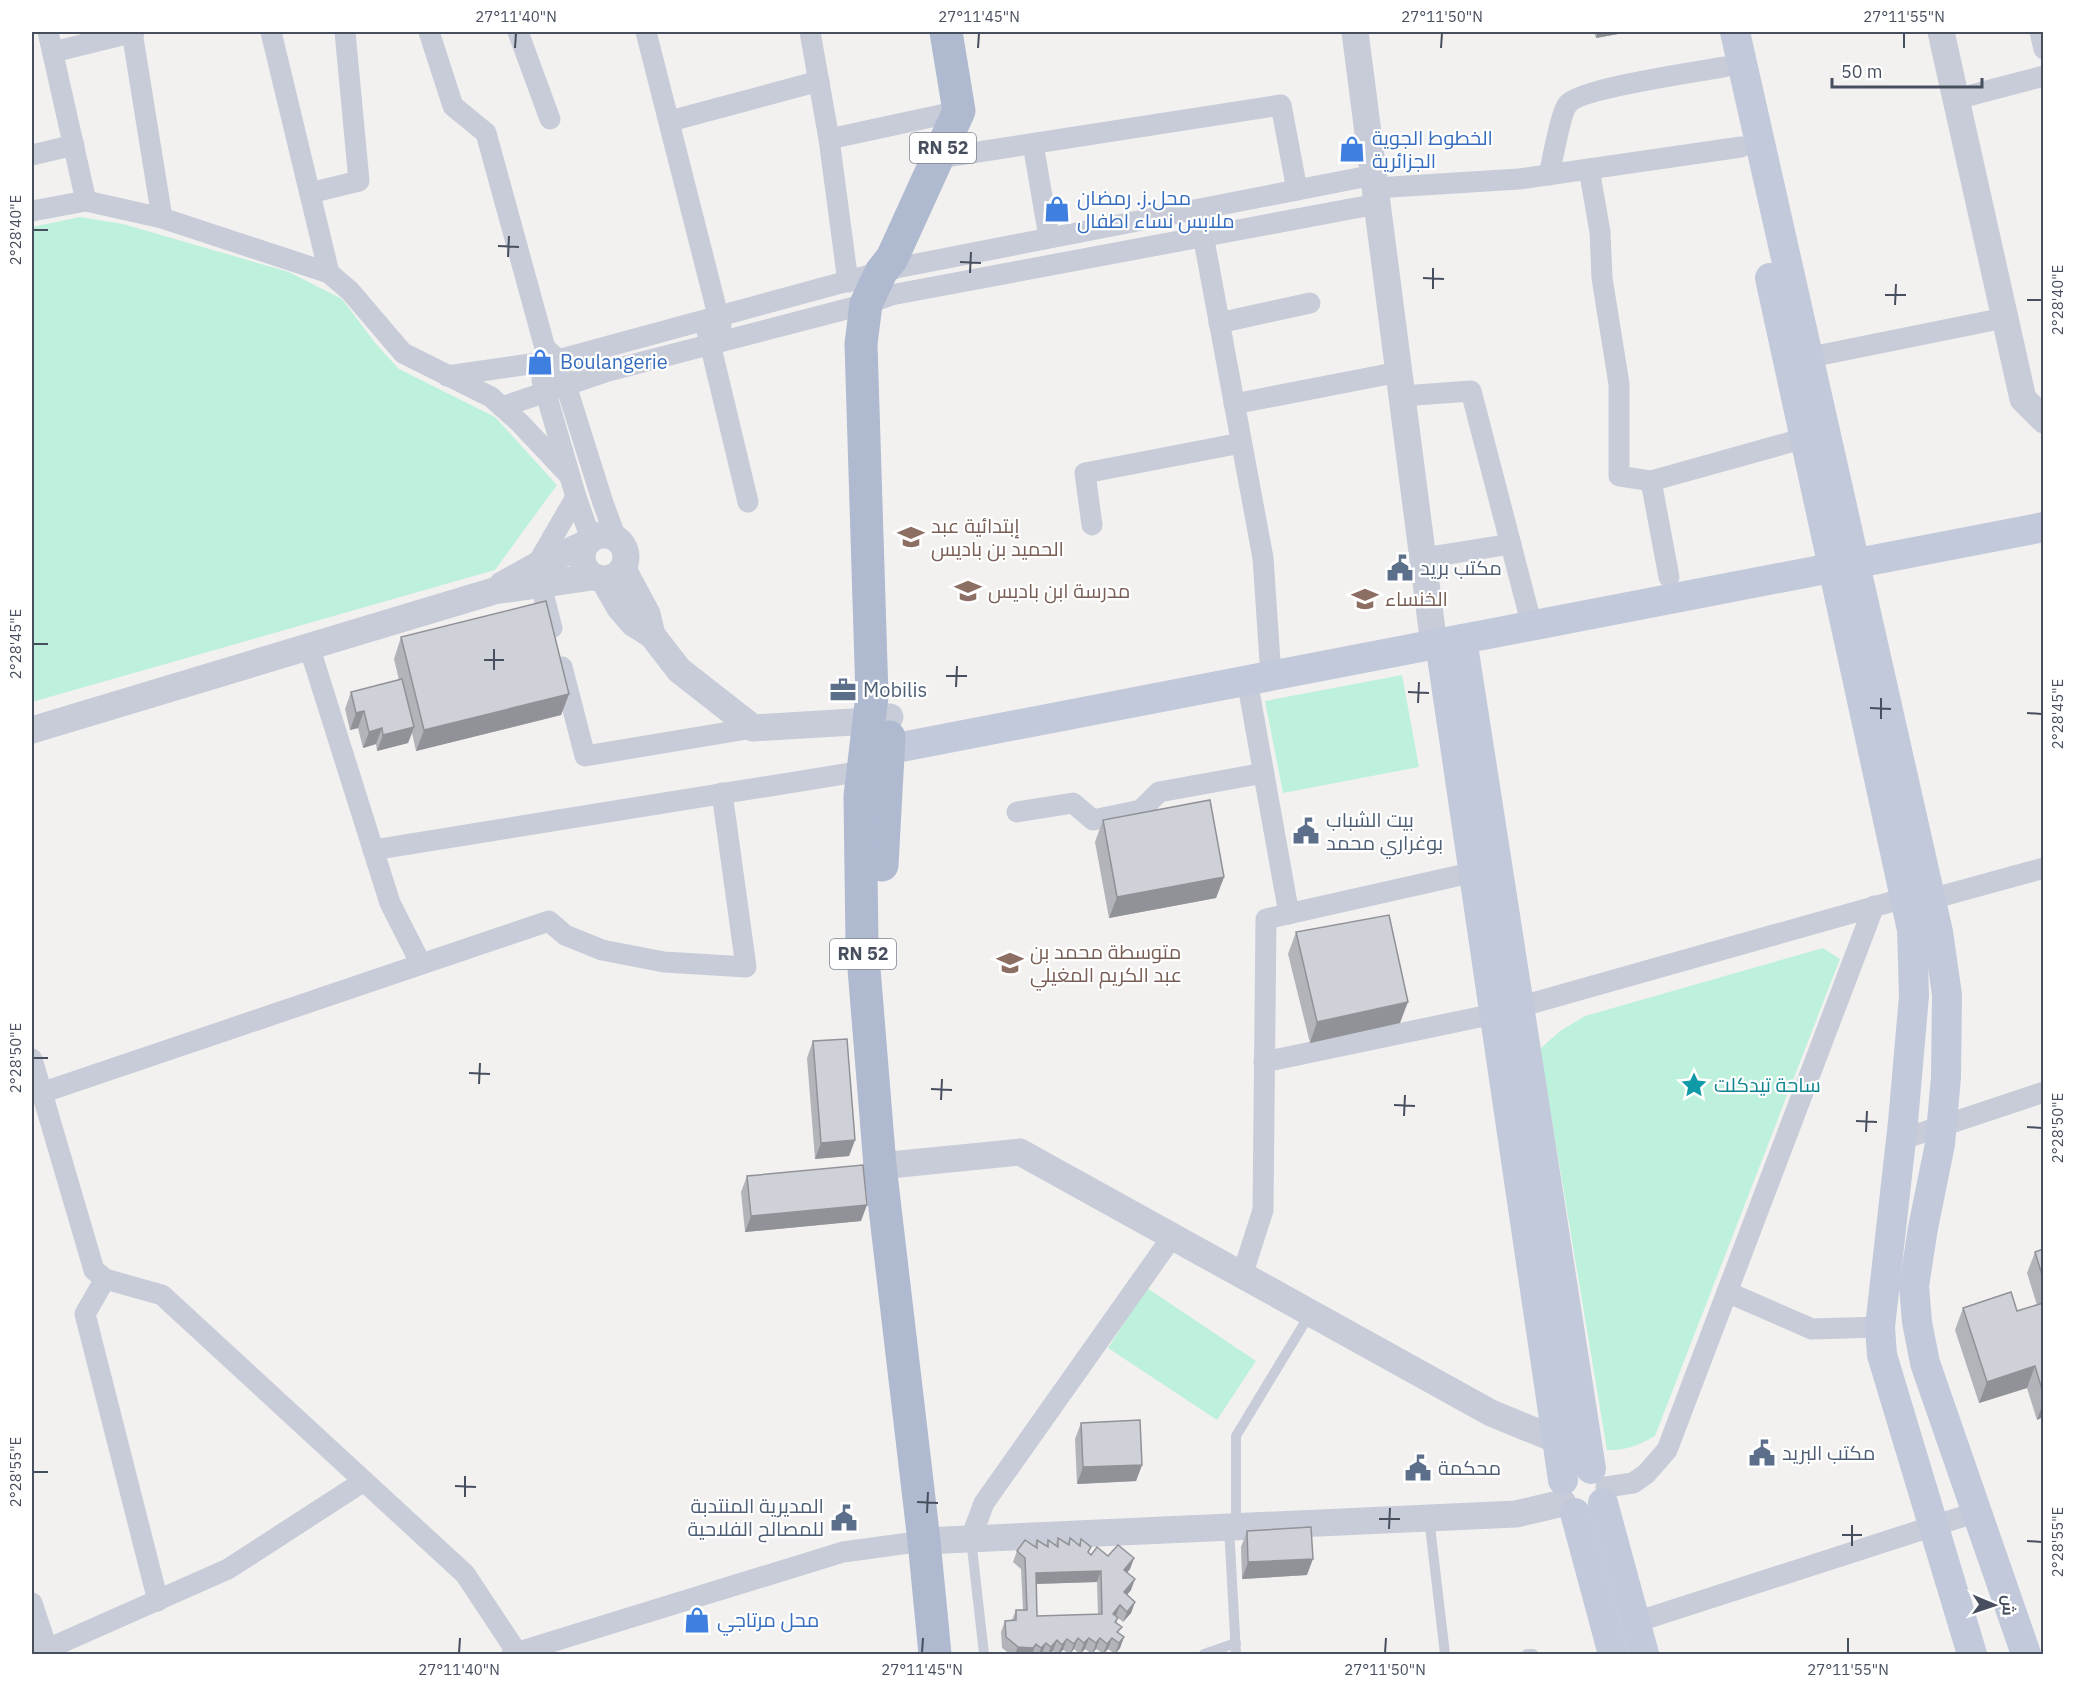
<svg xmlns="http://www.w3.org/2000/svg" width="2075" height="1686" font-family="'IBM Plex Sans',Cairo,sans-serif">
	<rect width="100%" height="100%" fill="#f3f1f0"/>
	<g fill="#bef1dc">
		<path d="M80 217 123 224 289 272 342 299 376 344 399 369 495 417 557 485 495 570 32 702V227Z"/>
		<path d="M1402 675 1419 767 1283 793 1265 701Z"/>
		<path d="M1823 948 1840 959 1655 1436C1639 1445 1626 1451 1607 1450L1540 1049 1560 1031 1585 1016Z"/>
		<path d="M1147 1288 1256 1361 1217 1420 1108 1348Z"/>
	</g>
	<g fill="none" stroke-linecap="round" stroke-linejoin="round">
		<g stroke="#c7ccd8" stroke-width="10">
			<path d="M1429 1518 1445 1654"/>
			<path d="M1229 1527 1236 1654"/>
			<path d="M1236 1527V1436L1310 1314"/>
			<path d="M971 1539 984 1654"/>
			<path d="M1204 1654 1236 1643"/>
			<path d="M1527 1654H1533"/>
		</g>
		<g stroke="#c7ccd8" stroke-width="21">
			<path d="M48 32 86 201"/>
			<path d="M132 32 162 218"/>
			<path d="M271 32 329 273"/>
			<path d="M429 32 453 106 486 133 545 348 558 360 603 503 616 538"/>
			<path d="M518 32 550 119"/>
			<path d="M646 32 721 327"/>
			<path d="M810 32 829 139 848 282"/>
			<path d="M2040 32 2044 49"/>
			<path d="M53 52 134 32"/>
			<path d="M1956 99 2044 76"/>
			<path d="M670 121 819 81"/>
			<path d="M829 139 959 111"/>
			<path d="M1033 144 1049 237"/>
			<path d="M32 155 74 145"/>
			<path d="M939 158 1281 105 1297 190"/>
			<path d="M1589 169 1600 232 1602 278 1619 384V476L1651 481 1805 438"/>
			<path d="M1549 175C1552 162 1561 111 1568 104 1581 88 1697 72 1724 67"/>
			<path d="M1375 188 1519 179 1741 147"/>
			<path d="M310 193 359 181 345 32"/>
			<path d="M32 211 86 201 162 218 329 273 350 291 403 353 491 397 519 422 569 475"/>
			<path d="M1201 224 1263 558 1271 676"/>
			<path d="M1219 323 1310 303"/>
			<path d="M707 331 748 502"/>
			<path d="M1796 360 2004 318"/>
			<path d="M447 376 558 360 896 268 1374 175"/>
			<path d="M542 380 576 497 536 566 552 628"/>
			<path d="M1402 396 1471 391 1532 626"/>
			<path d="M1234 404 1399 372"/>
			<path d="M502 407 608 371 866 304 891 295 1377 204"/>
			<path d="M1651 481 1669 577"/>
			<path d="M576 497 591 539"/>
			<path d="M1092 525 1085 473 1241 443"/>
			<path d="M1423 558 1511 544"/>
			<path d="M309 646 390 903 421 964"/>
			<path d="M562 667 585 756 753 728"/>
			<path d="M1247 680 1289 914"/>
			<path d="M1017 812 1073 803 1093 820 1141 810 1159 792 1264 773"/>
			<path d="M373 850 863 771"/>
			<path d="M32 1059 94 1270 105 1279 162 1295 465 1574 518 1654"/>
			<path d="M1264 1062 1494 1014 1905 898 1931 899 2044 868"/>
			<path d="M41 1093 549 921 565 935 602 950 664 962 746 967 722 793"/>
			<path d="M1900 1140 2044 1092"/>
			<path d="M1242 1276 1263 1210 1266 919 1488 869"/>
			<path d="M105 1279 85 1314 158 1601"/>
			<path d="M1727 1292 1812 1329 1880 1327"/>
			<path d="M1606 1487 1633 1483 1646 1474 1667 1450 1874 906"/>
			<path d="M971 1538 984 1503 1172 1237"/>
			<path d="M32 1603 48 1651"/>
			<path d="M1636 1622 1977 1512"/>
			<path d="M36 1654 228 1569 364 1481"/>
			<path d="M512 1654 843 1552 924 1541"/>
		</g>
		<g stroke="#c7ccd8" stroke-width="27">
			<path d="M1355 32 1434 645"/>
			<path d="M1941 32 2023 399 2044 420"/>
			<circle cx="604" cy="557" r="22"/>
			<path d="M623 569 647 614 652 635"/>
			<path d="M604 580 620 608 633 623 652 635 679 670 753 728 853 722 890 717"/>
			<path d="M502 585 536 566 587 543"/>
			<path d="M32 730 494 591 592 577"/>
			<path d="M880 1166 1020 1152 1491 1413 1557 1440"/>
			<path d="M924 1541 1516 1514 1563 1503"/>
		</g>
		<g stroke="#c2c9da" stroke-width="30">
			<path d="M1735 32 1938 932 1947 995 1946 1077 1940 1144 1923 1228 1914 1286 1917 1322 1925 1363 2026 1654"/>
			<path d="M1770 278 1912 930 1914 996 1903 1122 1880 1327 1882 1355 1972 1654"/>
			<path d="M1462 639 1591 1469"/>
			<path d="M1440 643 1563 1480"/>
			<path d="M865 754 2044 527"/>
			<path d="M1603 1503 1644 1654"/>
			<path d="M1575 1513 1613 1654"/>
		</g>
		<g stroke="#afb9d0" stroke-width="33">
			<path d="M882 865 889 737"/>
			<path d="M935 1654 924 1541 880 1166 862 944 860 796 872 696 861 344 866 304 881 272 892 258 959 111 946 32"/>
		</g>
	</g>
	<g fill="#b2b4ba" fill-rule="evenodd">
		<path d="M1594 32H1629L1596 38Z"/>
		<path d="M401 637 569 694 561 715 416 751 412 733 408 743 377 751 376 744 363 748 358 728 350 730 345 709 351 692 399 680 394 659Z"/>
		<path d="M1103 820 1224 877 1216 898 1109 918 1095 842Z"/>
		<path d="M1296 932 1400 1023 1310 1043 1288 954Z"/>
		<path d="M813 1041 855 1140 849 1156 815 1159 807 1058Z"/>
		<path d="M747 1176 861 1221 745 1232 741 1192Z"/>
		<path d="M2043 1249V1417L2037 1420 2027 1388 1979 1403 1955 1330 1963 1308 2017 1311 2037 1305 2027 1273 2035 1252Z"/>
		<path d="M1081 1423 1142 1465 1136 1481 1077 1484 1075 1439Z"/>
		<path d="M1247 1531 1307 1575 1242 1579 1241 1547Z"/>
		<path d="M1058 1538 1067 1544 1070 1538 1078 1545 1081 1539 1089 1553 1091 1555 1134 1558 1130 1569 1127 1573 1131 1590 1127 1595 1135 1602 1131 1613 1123 1622 1116 1616 1118 1618 1116 1623 1119 1634 1124 1637 1120 1648 1115 1654 1108 1649 1104 1654 1096 1649 1092 1654 1085 1649 1080 1654 1074 1649 1070 1654 1063 1650 1059 1654H1057L1053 1651 1050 1654H1010L1002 1648 1001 1632 1005 1621 1012 1620 1016 1610H1023L1021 1569 1013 1562 1017 1551 1034 1546 1037 1540 1046 1545 1048 1540 1055 1545ZM1097 1582 1098 1614 1037 1616 1036 1584Z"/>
	</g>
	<g fill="#919297">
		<path d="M1598 32H1629L1596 38Z"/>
		<path d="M569 694 561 715 416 751 424 730Z"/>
		<path d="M364 711 358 728 350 730 356 713Z"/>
		<path d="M414 727 408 743 377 751 383 735Z"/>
		<path d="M382 728 376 744 363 748 369 732Z"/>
		<path d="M1224 877 1216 898 1109 918 1117 897Z"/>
		<path d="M1408 1002 1400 1023 1310 1043 1317 1022Z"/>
		<path d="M855 1140 849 1156 815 1159 821 1143Z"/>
		<path d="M867 1205 861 1221 745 1232 751 1216Z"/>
		<path d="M2035 1366 2027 1388 1979 1403 1987 1382Z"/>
		<path d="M2043 1403V1417L2037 1420Z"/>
		<path d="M1142 1465 1136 1481 1077 1484 1083 1467Z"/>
		<path d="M1134 1558 1130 1569 1120 1581 1124 1570Z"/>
		<path d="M1313 1559 1307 1575 1242 1579 1248 1562Z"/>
		<path d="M1101 1571 1097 1582 1032 1584 1036 1573Z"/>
		<path d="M1135 1579 1131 1590 1120 1603 1124 1592Z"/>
		<path d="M1135 1602 1131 1613 1123 1622 1127 1612Z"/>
		<path d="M1120 1605 1116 1616 1113 1614Z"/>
		<path d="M1124 1637 1120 1648 1115 1654 1119 1643Z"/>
		<path d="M1078 1638 1074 1649 1070 1654 1074 1644Z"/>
		<path d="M1089 1638 1085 1649 1080 1654 1084 1643Z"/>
		<path d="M1100 1638 1096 1649 1092 1654 1096 1643Z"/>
		<path d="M1112 1638 1108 1649 1103 1654 1107 1644Z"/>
		<path d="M1067 1639 1063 1650 1058 1654 1062 1645Z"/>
		<path d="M1057 1640 1053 1651 1050 1654H1048L1051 1647Z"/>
		<path d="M1046 1643 1042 1654H1039L1041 1648Z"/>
		<path d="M1036 1644 1032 1654H1015L1018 1647Z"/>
	</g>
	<g fill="#cfd1d8" stroke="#919297" stroke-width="1.5" fill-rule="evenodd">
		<path d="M546 601 569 694 424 730 401 637Z"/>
		<path d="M402 679 414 727 383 735 382 728 369 732 364 711 356 713 351 692Z"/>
		<path d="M1210 800 1224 877 1117 897 1103 820Z"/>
		<path d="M1389 915 1408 1002 1317 1022 1296 932Z"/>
		<path d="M847 1039 855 1140 821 1143 813 1041Z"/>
		<path d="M863 1165 867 1205 751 1216 747 1176Z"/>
		<path d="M2043 1249V1278L2035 1252Z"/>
		<path d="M2011 1292 2017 1311 2043 1303V1393L2035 1366 1987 1382 1963 1308Z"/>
		<path d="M1140 1420 1142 1465 1083 1467 1081 1423Z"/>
		<path d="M1311 1527 1313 1559 1248 1562 1247 1531Z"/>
		<path d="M1058 1538 1069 1545 1070 1538 1080 1546 1081 1539 1091 1547 1088 1552 1091 1555 1097 1547 1108 1556 1118 1545 1134 1558 1124 1570 1135 1579 1124 1592 1135 1602 1127 1612 1120 1605 1113 1614 1118 1618 1115 1622 1122 1627 1117 1632 1124 1637 1119 1643 1112 1638 1107 1644 1100 1638 1096 1643 1089 1638 1084 1643 1078 1638 1074 1644 1067 1639 1062 1645 1057 1640 1051 1647 1046 1643 1041 1648 1036 1644 1033 1648 1018 1647 1006 1637 1005 1621 1016 1620V1610H1027L1025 1558 1017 1551 1025 1540 1037 1548V1540L1048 1547V1540L1058 1547ZM1101 1571 1102 1614 1037 1616 1036 1573Z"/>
	</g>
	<path fill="none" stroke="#474f5f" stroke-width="2" d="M515 48 516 33M978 48 979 33M1441 48 1442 33M1904 48V33M33 230H48M498 246 519 247M508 257 509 236M960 262 981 263M970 273 971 252M1423 278 1444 279M1433 289V268M1885 295H1906M2027 300H2042M1895 305 1896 284M33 644H48M484 660H504M494 670V649M946 676H967M956 687 957 666M1408 692 1429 693M1418 703 1419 682M1870 708 1891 709M2027 713 2042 714M1881 719V698M33 1058H48M469 1073 490 1074M479 1084 480 1063M931 1089 952 1090M941 1100 942 1079M1394 1105 1415 1106M1404 1116 1405 1095M1856 1121 1877 1122M2027 1127 2042 1128M1866 1132 1867 1111M33 1472H48M455 1486 476 1487M465 1497V1476M917 1502 938 1503M927 1513 928 1492M1379 1519H1400M1389 1529 1390 1508M1842 1535H1862M2027 1541 2042 1542M1852 1546V1525M459 1653 460 1638M922 1653 923 1638M1385 1653 1386 1638M1848 1653V1638"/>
	<defs>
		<g id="shop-bare" transform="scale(2.07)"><path d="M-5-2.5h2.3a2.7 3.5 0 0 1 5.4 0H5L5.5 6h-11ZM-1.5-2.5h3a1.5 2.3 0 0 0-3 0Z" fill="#3f7fe0" stroke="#fff" stroke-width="2.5" paint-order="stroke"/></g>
		<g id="school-bare" transform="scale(2.07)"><path d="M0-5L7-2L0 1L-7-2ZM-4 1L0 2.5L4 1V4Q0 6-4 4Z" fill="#8d6e63" stroke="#fff" stroke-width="2.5" paint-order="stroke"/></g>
		<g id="civic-bare" transform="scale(2.07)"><path d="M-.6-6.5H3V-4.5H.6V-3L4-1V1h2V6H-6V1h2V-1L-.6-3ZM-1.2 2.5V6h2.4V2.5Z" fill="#5c6f8a" stroke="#fff" stroke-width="2.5" paint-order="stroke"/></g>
		<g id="office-bare" transform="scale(2.07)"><path d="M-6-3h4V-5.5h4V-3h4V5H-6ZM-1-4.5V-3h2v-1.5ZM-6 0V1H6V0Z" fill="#5c6f8a" stroke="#fff" stroke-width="2.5" paint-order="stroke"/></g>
		<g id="sight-bare" transform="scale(2.07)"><path d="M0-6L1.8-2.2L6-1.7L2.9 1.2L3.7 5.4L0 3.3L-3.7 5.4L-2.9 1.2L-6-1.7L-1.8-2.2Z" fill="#0f9aa8" stroke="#fff" stroke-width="2.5" paint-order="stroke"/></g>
	</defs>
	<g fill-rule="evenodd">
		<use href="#shop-bare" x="1352" y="149"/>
		<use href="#shop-bare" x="1057" y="209"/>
		<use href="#shop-bare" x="540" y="362"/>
		<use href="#school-bare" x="911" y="537"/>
		<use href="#civic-bare" x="1400" y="568"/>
		<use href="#school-bare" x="968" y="591"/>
		<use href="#school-bare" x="1365" y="599"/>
		<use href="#office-bare" x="843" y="690"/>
		<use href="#civic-bare" x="1306" y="831"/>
		<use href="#school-bare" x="1010" y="963"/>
		<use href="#sight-bare" x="1694" y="1085"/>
		<use href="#civic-bare" x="1762" y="1453"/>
		<use href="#civic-bare" x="1418" y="1468"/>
		<use href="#civic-bare" x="844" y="1518"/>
		<use href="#shop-bare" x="697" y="1620"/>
	</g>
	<g text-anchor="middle" stroke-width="4.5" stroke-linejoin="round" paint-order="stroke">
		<g fill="#fff" stroke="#7e848f" stroke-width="1.5">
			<rect x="910" y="133" width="66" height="30" rx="4.5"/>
			<rect x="830" y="939" width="66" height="30" rx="4.5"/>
		</g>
		<g font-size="18" font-weight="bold" fill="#474f5f">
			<text x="943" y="154">RN 52</text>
			<text x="863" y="960">RN 52</text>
		</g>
		<g font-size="20" fill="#366cbe" stroke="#fff" text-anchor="start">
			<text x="1372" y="145">الخطوط الجوية<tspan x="1372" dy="23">الجزائرية</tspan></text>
			<text x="1077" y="205">محل.ز. رمضان<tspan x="1077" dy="23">ملابس نساء اطفال</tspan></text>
			<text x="560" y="369">Boulangerie</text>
			<text x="717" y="1627">محل مرتاجي</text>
		</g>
		<g font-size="20" fill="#785e54" stroke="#fff" text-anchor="start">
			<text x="931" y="533">إبتدائية عبد<tspan x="931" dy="23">الحميد بن باديس</tspan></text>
			<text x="988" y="598">مدرسة ابن باديس</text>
			<text x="1385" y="606">الخنساء</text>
			<text x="1030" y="959">متوسطة محمد بن<tspan x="1030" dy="23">عبد الكريم المغيلي</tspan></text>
		</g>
		<g font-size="20" fill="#4e5e75" stroke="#fff" text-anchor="start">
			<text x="1420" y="575">مكتب بريد</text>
			<text x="863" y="697">Mobilis</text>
			<text x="1326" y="827">بيت الشباب<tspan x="1326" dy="23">بوغراري محمد</tspan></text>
			<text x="1782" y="1460">مكتب البريد</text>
			<text x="1438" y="1475">محكمة</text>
			<text x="824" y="1513" text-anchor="end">المديرية المنتدبة<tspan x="824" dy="23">للمصالح الفلاحية</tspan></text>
		</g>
		<g font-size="20" fill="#0d838f" stroke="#fff" text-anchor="start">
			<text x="1714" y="1092">ساحة تيدكلت</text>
		</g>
	</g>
	<rect width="2075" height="1686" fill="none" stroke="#ffffff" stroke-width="66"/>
	<g transform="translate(1994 1605) rotate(92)" stroke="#ffffff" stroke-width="4.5" paint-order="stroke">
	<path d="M0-4.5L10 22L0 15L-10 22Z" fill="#474f5f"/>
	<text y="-9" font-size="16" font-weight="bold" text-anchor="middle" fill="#474f5f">ش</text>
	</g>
	<path d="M1832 78v9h150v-9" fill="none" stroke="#474f5f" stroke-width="3"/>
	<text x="1841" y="78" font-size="18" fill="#474f5f" stroke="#ffffff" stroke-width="4.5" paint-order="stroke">50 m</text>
	<rect x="33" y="33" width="2009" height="1620" fill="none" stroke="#474f5f" stroke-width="2"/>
	<g font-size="15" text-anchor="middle" fill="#474f5f">
		<text x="516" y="22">27°11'40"N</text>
		<text x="979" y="22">27°11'45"N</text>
		<text x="1442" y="22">27°11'50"N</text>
		<text x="1904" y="22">27°11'55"N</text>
		<text transform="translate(16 230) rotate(-90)" y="5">2°28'40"E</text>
		<text transform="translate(2058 300) rotate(-90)" y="5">2°28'40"E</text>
		<text transform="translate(16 644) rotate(-90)" y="5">2°28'45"E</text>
		<text transform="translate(2058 714) rotate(-90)" y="5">2°28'45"E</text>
		<text transform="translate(16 1058) rotate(-90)" y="5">2°28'50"E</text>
		<text transform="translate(2058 1128) rotate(-90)" y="5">2°28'50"E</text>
		<text transform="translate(16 1472) rotate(-90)" y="5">2°28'55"E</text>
		<text transform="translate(2058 1542) rotate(-90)" y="5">2°28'55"E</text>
		<text x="459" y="1675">27°11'40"N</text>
		<text x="922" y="1675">27°11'45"N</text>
		<text x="1385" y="1675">27°11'50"N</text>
		<text x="1848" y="1675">27°11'55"N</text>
	</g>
</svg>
